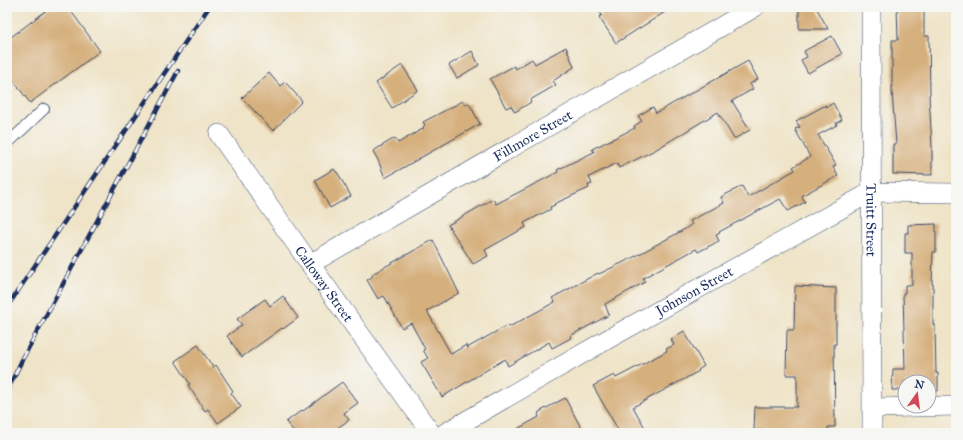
<svg xmlns="http://www.w3.org/2000/svg" width="963" height="440" font-family="'IM FELL Great Primer',serif">
	<rect width="100%" height="100%" fill="#f6f6f2"/>
	<filter id="ink" filterUnits="userSpaceOnUse"><feTurbulence type="fractalNoise" baseFrequency=".025" numOctaves="2"/><feDisplacementMap in="SourceGraphic" scale="8" xChannelSelector="R" yChannelSelector="G"/><feConvolveMatrix kernelMatrix="1 2 1 2 8 2 1 2 1" color-interpolation-filters="sRGB"/></filter>
	<filter id="wash" filterUnits="userSpaceOnUse"><feTurbulence type="fractalNoise" baseFrequency=".012" numOctaves="4" result="noise"/><feDisplacementMap in="SourceGraphic" scale="16" xChannelSelector="R" yChannelSelector="G"/><feGaussianBlur stdDeviation="0.9" result="paint"/><feColorMatrix in="noise" values="0 0 0 0 0 0 0 0 0 0 0 0 0 0 0 0 0 1.4 0 .05"/><feComposite in="paint" operator="in"/></filter>
	<g filter="url(#wash)">
		<rect width="100%" height="100%" fill="#efe4c8"/>
		<g id="blocks">
			<g fill="#d5af7c">
				<path d="M51 7H68L100 51 30 103 7 72V40Z"/>
				<path d="M596 7H673L616 43 599 17 602 15Z"/>
				<path d="M799 7H816L828 29H799Z"/>
				<path d="M897 7H924V36H929L930 94 929 95 932 147V175L893 174V144H896L892 92V40H898Z"/>
				<path d="M832 36 842 54 808 73 801 60 807 57 804 51Z"/>
				<path d="M566 47 574 67 553 81 556 85 530 100 531 102 515 112 511 106 506 108 490 79 514 66 516 69 532 59 535 64Z"/>
				<path d="M472 51 479 65 457 78 449 65Z"/>
				<path d="M748 61 758 79 750 84 753 89 732 101 750 130 734 139 718 112 655 150 619 168 617 163 589 177 592 184 588 185 589 188 554 204 555 205 550 207 551 209 524 223 526 227 485 250 488 256 473 264 448 225 493 199 496 204 558 172 557 170 594 152 592 149 635 128 634 126 642 121 638 116 653 107 656 113Z"/>
				<path d="M402 65 418 90 392 108 376 83Z"/>
				<path d="M269 73 280 86 285 82 302 101 273 131 242 98Z"/>
				<path d="M463 101 465 105 469 103 480 124 385 178 378 160 373 151 395 138 398 143 424 128 423 127 425 125 423 122Z"/>
				<path d="M833 103 842 120 836 123 837 125 818 135 836 165 833 167 838 176 803 195 802 197 805 202 788 211 780 199 719 232 720 233 716 235 719 241 698 252 696 249 643 278 645 282 605 304 609 315 570 336 571 338 552 348 549 342 508 366 505 359 442 397 421 362 428 358 423 350 425 349 411 323 402 328 384 296 378 299 367 280 373 276 372 274 433 240 459 293 427 311 451 354 466 345 467 348 508 325 509 327 555 302 552 298 598 273 599 274 634 257 685 229 692 224 690 221 724 203 721 197 742 186 748 197 795 170 793 167 810 157 795 129 800 127 796 121 826 105 827 107Z"/>
				<path d="M334 169 336 172H337L351 196 330 208 315 180Z"/>
				<path d="M936 224V252H933L932 284H933V325H935L936 373H938V391L929 390V382H905V390H892L893 369H905L903 293H905V285H912V253H905V233H908V225Z"/>
				<path d="M795 286 836 288V344H834L835 427H828V433H797V431L754 430 755 407H797V375H786L787 330H794Z"/>
				<path d="M283 296 298 318 283 329 282 328 242 357 227 336 242 325 237 319 265 299 270 306Z"/>
				<path d="M684 331 704 366 698 370 699 371 633 407 648 433H620L593 386 614 375 616 378 667 351 666 349 674 345 671 339Z"/>
				<path d="M198 345 213 367 216 365 233 391 231 393 241 407 218 423 208 409 205 411 188 385 190 384 175 361Z"/>
				<path d="M342 382 358 403 344 413 349 420 330 433H295L286 422 302 410 303 411Z"/>
				<path d="M565 398 584 433H510L539 417 538 414 539 413V412Z"/>
			</g>
		</g>
	</g>
	<g filter="url(#ink)">
		<use href="#blocks" fill-opacity="0" stroke="#3b4a6e" stroke-width="1"/>
		<g fill="none" stroke-linecap="round" stroke-linejoin="round">
			<g stroke="#3b4a6e" stroke-width="12">
				<path id="lane" d="M7 144 44 109"/>
			</g>
			<g stroke="#3b4a6e" stroke-width="20">
				<g id="street">
					<path id="s1" d="M871 7 872 433"/>
					<path id="s2" d="M219 134 310 264 431 433"/>
					<path id="s3" d="M310 264 755 7"/>
					<path d="M873 408 956 406"/>
					<path id="s4" d="M445 433 608 339 871 192 956 193"/>
				</g>
			</g>
			<use href="#lane" stroke="#fff" stroke-width="10"/>
			<use href="#street" stroke="#fff" stroke-width="19"/>
			<g stroke="#1b2f5e" stroke-width="4.5">
				<g id="rail">
					<path d="M7 307 209 7"/>
					<path d="M7 391 22 360 178 71"/>
				</g>
			</g>
			<use href="#rail" stroke="#f6f6f2" stroke-width="3" stroke-dasharray="9" stroke-linecap="butt"/>
		</g>
	</g>
	<g text-anchor="middle" stroke-width="3" stroke-linejoin="round" paint-order="stroke">
		<g font-size="14" fill="#1b2f5e" stroke="#f6f6f2">
			<text dy="5" stroke="none"><textPath href="#s3" startOffset="257">Fillmore Street</textPath></text>
			<text dy="5" stroke="none"><textPath href="#s1" startOffset="213">Truitt Street</textPath></text>
			<text dy="5" stroke="none"><textPath href="#s2" startOffset="183">Calloway Street</textPath></text>
			<text dy="5" stroke="none"><textPath href="#s4" startOffset="287">Johnson Street</textPath></text>
		</g>
	</g>
	<rect width="963" height="440" fill="none" stroke="#f6f6f2" stroke-width="24"/>
	<g transform="translate(917 394) rotate(14)"><circle r="19" fill="#f6f6f2" stroke="#9ea6b7"/>
	<path d="M0-3L7 15L0 10L-7 15Z" fill="#d1495b"/>
	<text y="-6" font-size="11" font-weight="bold" text-anchor="middle" fill="#1b2f5e">N</text>
	</g>
</svg>
